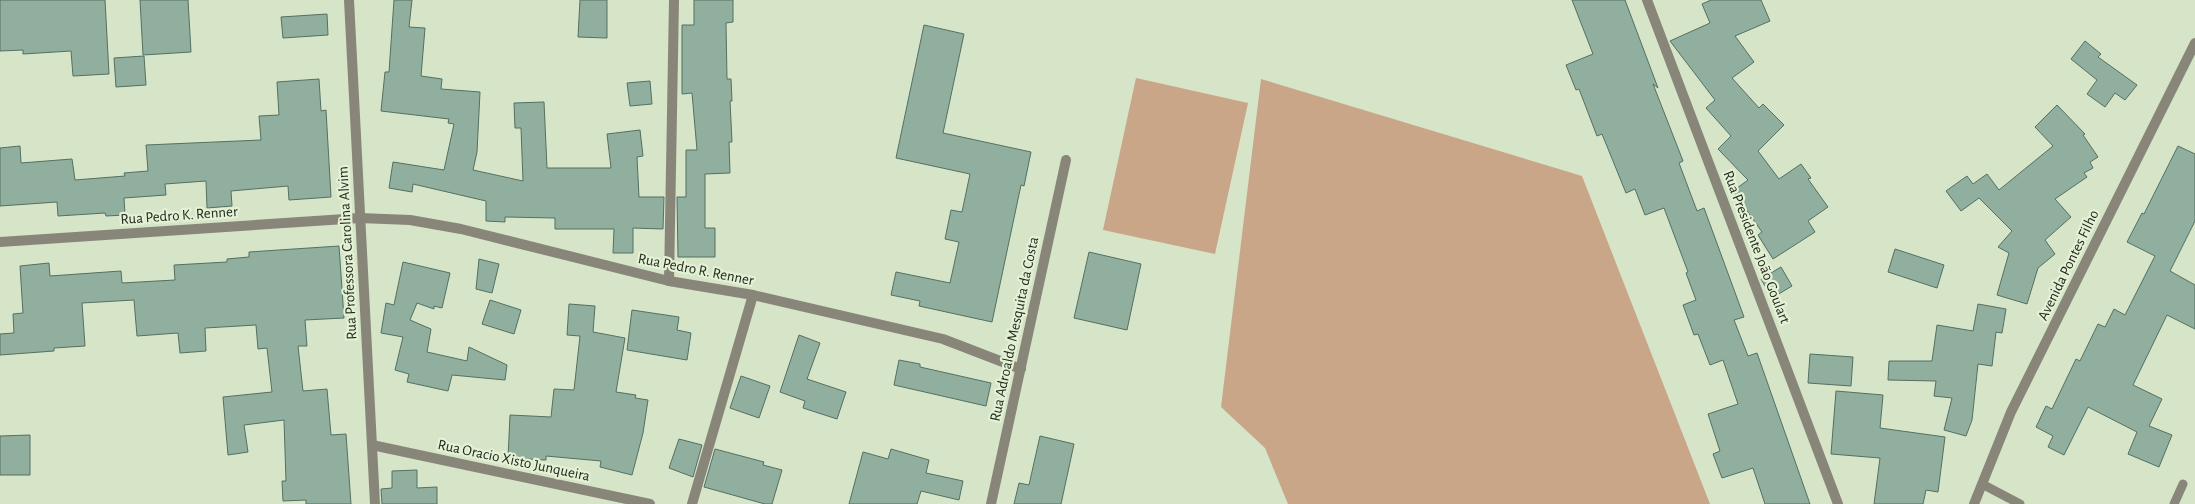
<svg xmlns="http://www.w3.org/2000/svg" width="2195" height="504" font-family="'Alegreya Sans',sans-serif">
	<rect width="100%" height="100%" fill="#d6e4c8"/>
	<g fill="#c9a687">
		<path d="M1136 78 1248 103 1215 254 1103 230Z"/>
		<path d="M1261 79 1582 176 1710 504H1288L1265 448 1221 407Z"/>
	</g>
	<g fill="#91af9f" stroke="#537061">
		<path d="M0 0H105L109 74 73 76 71 51 23 54V50L0 51Z"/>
		<path d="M140 0H188L191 52 143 55Z"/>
		<path d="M394 0H412L409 27 425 28 421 76 442 79 441 89 480 92 477 152 473 170 523 181 521 128H515L514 103 544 102 547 168H611L607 134 640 130 643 156 637 157 639 197H664L663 229 633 228V253H613L614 229H555V218L505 217V222L486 221V201L413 184 412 192 389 188 393 162 444 170 454 124 448 123 449 119 381 111 385 72H389Z"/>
		<path d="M580 0H607V38L578 37Z"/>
		<path d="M694 0H733V22L726 23 727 79H731L732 101H730L732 142H729L730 173 705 174V228H715V257H678L677 197H686V150H697L692 93 682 94V25H694Z"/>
		<path d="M1572 0H1625L1658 88 1653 84 1683 161 1679 163 1697 211 1704 208 1744 317 1734 320 1748 356 1757 353 1810 504H1765L1753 468 1722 478 1713 454 1720 451 1708 414 1738 404 1723 360 1710 365 1698 334 1694 335 1683 305 1696 300 1686 273 1688 272 1664 208 1645 215 1635 189 1626 193 1602 134 1597 136 1579 89 1576 90 1566 65 1593 54Z"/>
		<path d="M1711 0H1761L1770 21 1735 36 1754 62 1732 78 1759 108 1763 104 1784 125 1758 151 1779 179 1801 164 1811 178 1808 179 1828 207 1808 221 1815 232 1773 259 1758 235 1762 232 1733 191 1748 180 1718 149 1731 136 1706 108 1715 100 1670 41 1710 23 1702 4Z"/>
		<path d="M327 14 328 35 283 38 281 17Z"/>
		<path d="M924 25 964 34 943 133 1031 152 1024 186 1021 185 992 322 919 306 920 301 891 295 896 272 950 283 959 242 945 239 951 210 962 212 970 174 896 158Z"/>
		<path d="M2085 41 2101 54 2098 57 2137 85 2125 100 2115 93 2105 107 2087 94 2097 80 2071 59Z"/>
		<path d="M144 56 146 85 116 87 114 58Z"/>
		<path d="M319 79 321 111 326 110 331 197 289 200 288 186 231 191 232 206 207 208 206 181 165 184 166 195 124 198 125 215 106 216 105 213 58 216 57 202 0 206V148L20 146 21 163 72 159 75 180 125 176 124 173 148 171 146 145 261 140 259 116 279 115 277 82Z"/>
		<path d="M650 81 652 104 630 106 627 83Z"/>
		<path d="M2057 105 2085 134 2083 135 2098 157 2090 162 2093 168 2084 173 2087 177 2055 199 2071 217 2045 240 2055 254 2038 268 2027 304 1997 295 2009 253 1998 247 2012 231 1979 198 1961 211 1946 191 1967 176 1973 184 1987 174 1999 190 2053 146 2035 127Z"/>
		<path d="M2178 146 2195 154V221L2170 271 2195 285V329L2167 315 2133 385 2162 399 2149 426 2172 435 2159 467 2128 454 2137 432 2088 407 2064 455 2048 447 2053 436 2036 427 2046 406 2052 409 2076 359 2080 361 2098 324 2105 327 2114 309 2125 315 2155 256 2127 242 2142 213 2144 214Z"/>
		<path d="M339 246 344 318 305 320 307 346H298L303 391 327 389 331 435 346 434 351 504H306V500L283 501 282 481H286L284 420 244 425 248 452 228 455 223 397 272 392 267 348 258 349 256 325 205 328 206 351 180 353 178 333 137 336 134 300 82 303 85 346 54 348V351L0 355V334L14 333 13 314 23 313 20 266 49 263 50 276 121 271 122 283 175 280 174 265 227 262V259L249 257V252Z"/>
		<path d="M1895 249 1944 265 1937 288 1888 272Z"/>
		<path d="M1089 252 1141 264 1127 330 1074 318Z"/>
		<path d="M479 259 499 264 492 293 476 289Z"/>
		<path d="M403 262 450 273 442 308 434 306V309L417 303 410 320 431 329 427 352 467 361 469 347 507 365 505 380 452 375 448 391 407 382 409 374 395 370 403 337 381 333 386 303 394 305Z"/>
		<path d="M1781 267 1792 286 1772 298 1761 279Z"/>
		<path d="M490 300 521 310 514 334 482 324Z"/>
		<path d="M569 304 595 306 593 332 625 338 616 392 636 395 635 398 648 400 643 433 632 475 600 467 601 461 546 456V460L508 458 510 415 551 417 554 389 574 390 580 336 567 335Z"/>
		<path d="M1978 304 2006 309 2002 333 1996 332 1992 366 1978 364 1972 420 1966 436 1944 430 1952 398 1934 396 1936 381 1888 380 1889 361H1932L1937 325 1973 331Z"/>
		<path d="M632 310 679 317 677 330 691 333 687 360 627 350Z"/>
		<path d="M799 335 820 343 807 379 846 392 837 419 803 408 805 401 780 392Z"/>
		<path d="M1810 354 1853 357 1851 386 1808 383Z"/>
		<path d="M899 360 920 364V367L991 383 986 406 894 385Z"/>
		<path d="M741 376 770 386 759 418 730 408Z"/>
		<path d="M1836 391 1883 395 1880 428 1945 437 1938 492 1926 490 1923 504H1874L1880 458 1831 454Z"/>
		<path d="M30 435V475H0V436Z"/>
		<path d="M1040 436 1074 444 1061 504H1014L1019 483 1029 485Z"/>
		<path d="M679 439 702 445 693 477 669 468Z"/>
		<path d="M715 449 764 462 763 465 782 470 772 504H765L704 487Z"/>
		<path d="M891 449 929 460 926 473 963 481 959 500 921 491 917 504H849L863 452 888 459Z"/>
		<path d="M417 470V488L437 487V504H382L381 489 392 488V471Z"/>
	</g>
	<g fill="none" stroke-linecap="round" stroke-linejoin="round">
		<g stroke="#888679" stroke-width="9">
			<path d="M1982 484 2020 504"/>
			<path d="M2174 504 2183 484"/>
		</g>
		<g stroke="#888679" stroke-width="10">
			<path d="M349 0 375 504"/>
			<path d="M1647 0 1838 504"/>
			<path d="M0 242 360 218 410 220 461 229 669 281 753 295 943 339 1021 369"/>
			<path d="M669 281 674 0"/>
			<path d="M372 445 650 504"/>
			<path d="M692 504 753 295"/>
			<path d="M991 504 1066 160"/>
		</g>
		<path stroke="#888679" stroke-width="10" d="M1974 504 2011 412 2195 43"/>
	</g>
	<g text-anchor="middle" stroke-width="4.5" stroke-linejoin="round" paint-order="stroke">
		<g font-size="15" fill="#24291f" stroke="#e3f1d5">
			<text transform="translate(179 215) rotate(-4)" y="5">Rua Pedro K. Renner</text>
			<text transform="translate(1757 247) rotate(69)" y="5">Rua Presidente João Goulart</text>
			<text transform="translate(347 253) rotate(-93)" y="5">Rua Professora Carolina Alvim</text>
			<text transform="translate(2068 265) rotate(-64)" y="5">Avenida Pontes Filho</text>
			<text transform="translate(696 269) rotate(11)" y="5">Rua Pedro R. Renner</text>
			<text transform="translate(1014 329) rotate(-78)" y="5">Rua Adroaldo Mesquita da Costa</text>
			<text transform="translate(514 460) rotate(12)" y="5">Rua Oracio Xisto Junqueira</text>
		</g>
	</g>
</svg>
